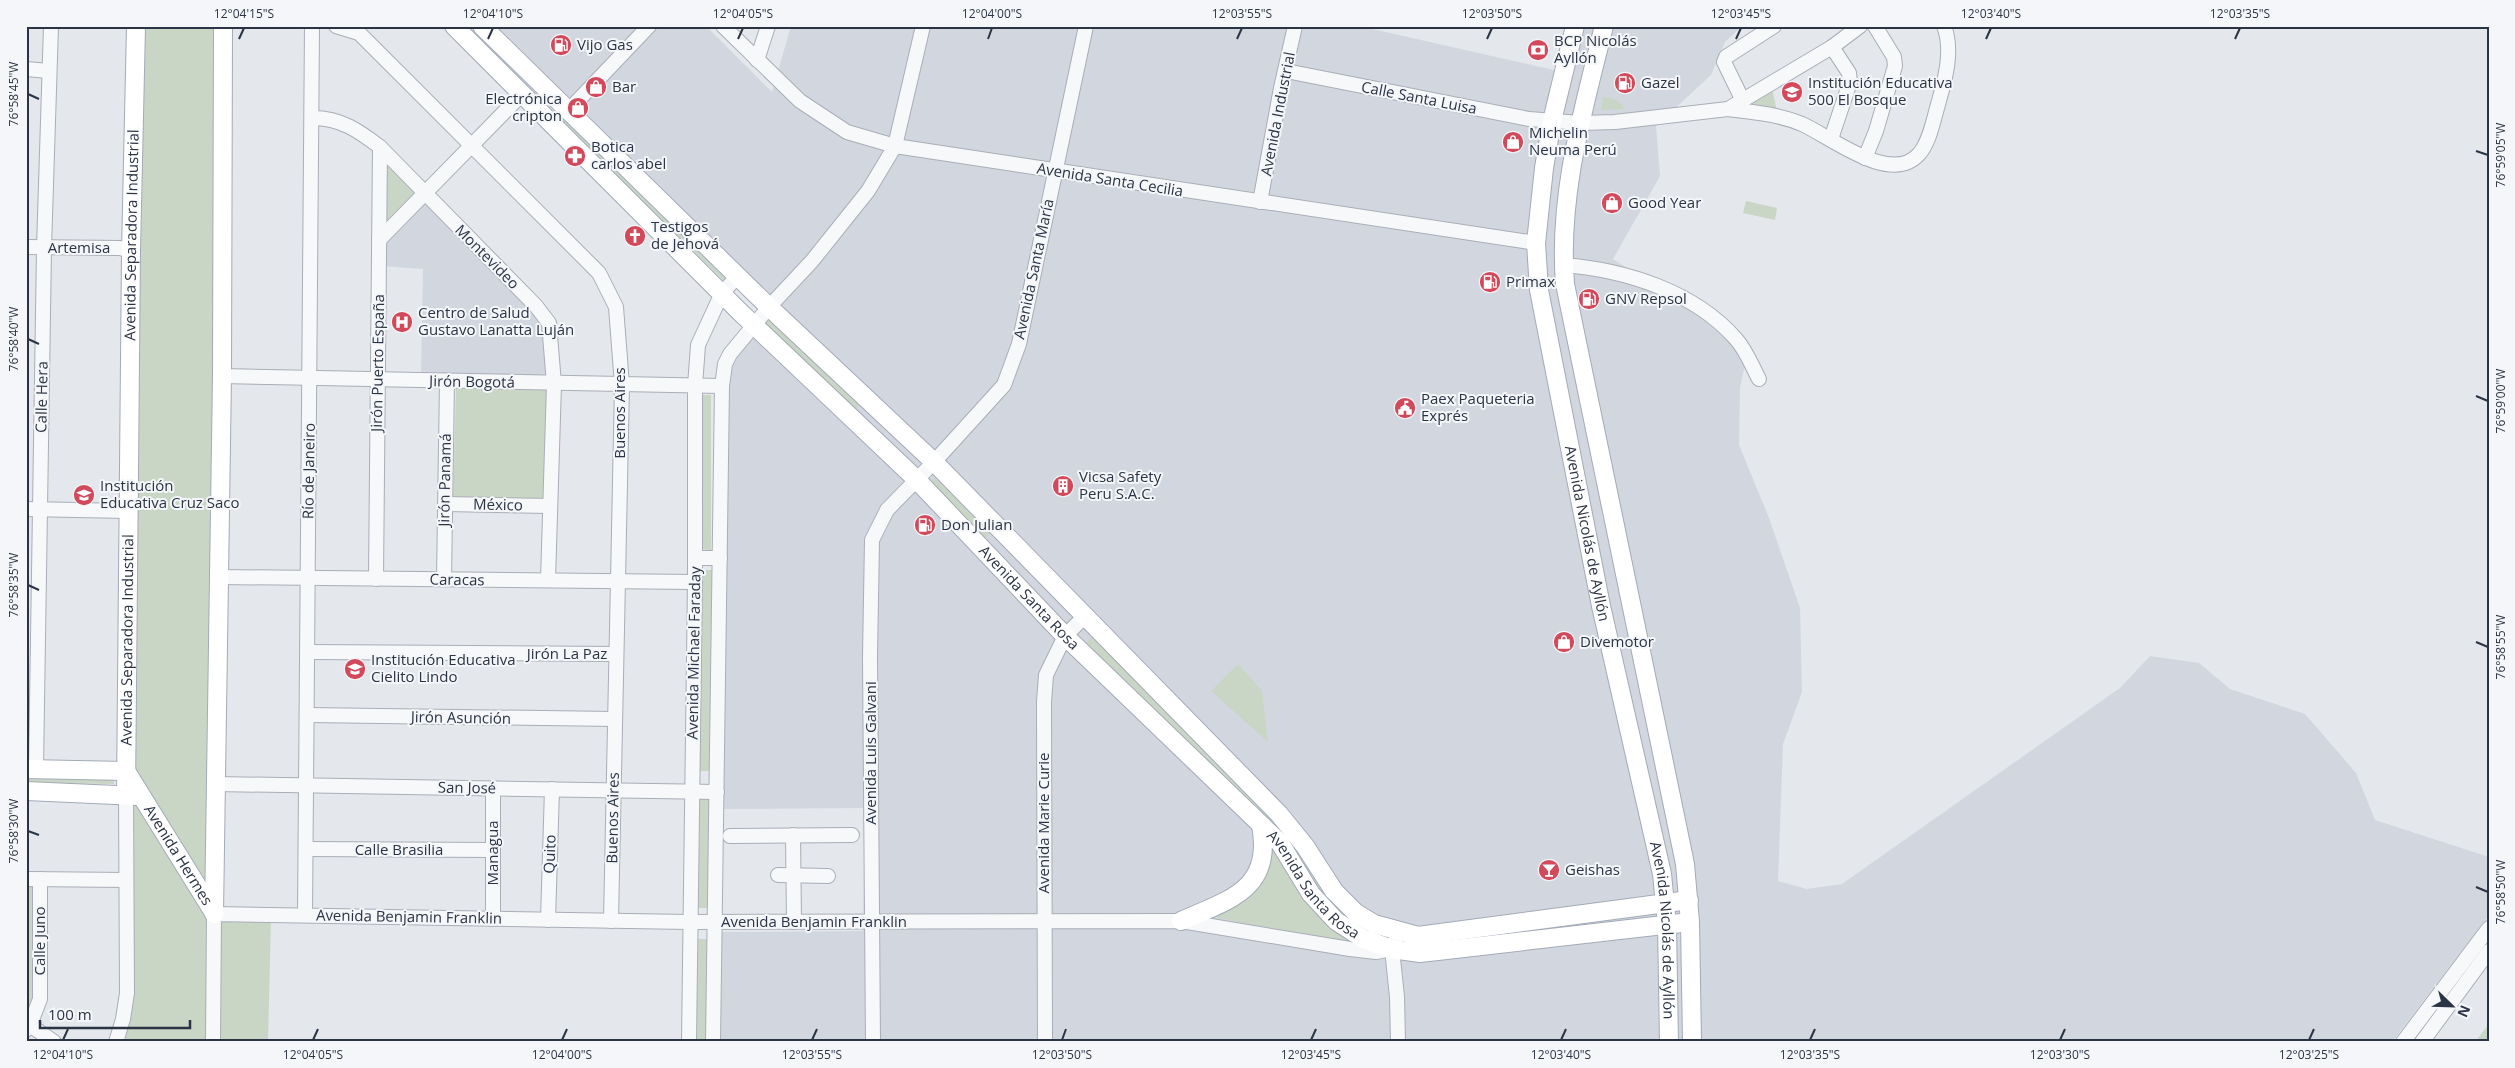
<svg xmlns="http://www.w3.org/2000/svg" width="2515" height="1068" font-family="'Open Sans',sans-serif">
	<rect width="100%" height="100%" fill="#e4e7ec"/>
	<g fill="#d2d6de">
		<path d="M487 26H706L772 92 791 26H1359L1558 71 1568 26H1742L1725 42 1711 75 1656 126 1660 176 1613 259 1691 309 1733 342 1745 364 1740 388 1739 445 1769 518 1800 608 1802 692 1783 744 1778 881 1807 889 1842 884 2120 688 2150 656 2199 663 2230 689 2305 714 2356 773 2375 820 2489 857V915L2392 1042H717L718 932 863 931 865 808 719 809 725 413 730 369 769 300Z"/>
		<path d="M425 202 532 310 543 326 546 377 421 375 423 269 382 266V244Z"/>
	</g>
	<g fill="#c9d6c5">
		<path d="M144 26H221L211 898 133 770Z"/>
		<path d="M1772 89 1777 111 1740 104Z"/>
		<path d="M1603 97C1613 98 1619 99 1624 109L1601 110Z"/>
		<path d="M563 114 729 277 724 281 559 119Z"/>
		<path d="M381 155 419 194 381 233Z"/>
		<path d="M1746 201 1777 208 1775 220 1743 213Z"/>
		<path d="M770 317 860 404 851 413 762 326Z"/>
		<path d="M456 388 549 389 547 500 453 499Z"/>
		<path d="M701 395H711V550L700 549Z"/>
		<path d="M934 478 992 531 985 539 928 486Z"/>
		<path d="M700 570H712L709 771H698Z"/>
		<path d="M1092 637 1287 826 1351 916 1343 919 1085 644Z"/>
		<path d="M1238 664 1262 691 1268 742 1211 691Z"/>
		<path d="M26 776 114 777V784L26 783Z"/>
		<path d="M700 799H710L708 908H698Z"/>
		<path d="M129 804H141L210 916 214 1042H120Z"/>
		<path d="M1264 829 1309 897 1364 940 1347 945 1205 915 1252 888Z"/>
		<path d="M26 883H35V998L26 1023Z"/>
		<path d="M216 916 271 917 268 1042H220Z"/>
		<path d="M696 939H708L706 1042H694Z"/>
		<path d="M2489 1024V1042H2475Z"/>
	</g>
	<g fill="none" stroke-linecap="round" stroke-linejoin="round">
		<g stroke="#a9aeb7" stroke-width="16">
			<g id="minor">
				<path d="M336 26 359 33 599 273 616 307 622 385 611 921"/>
				<path d="M723 26 800 101 847 132 895 146 1536 243"/>
				<path d="M757 60 768 26"/>
				<path d="M26 69 49 71"/>
				<path d="M1286 71 1529 119 1580 123 1615 122 1728 109 1832 47 1860 26"/>
				<path d="M1743 101 1724 62 1726 57 1774 26"/>
				<path d="M1728 109C1753 112 1778 114 1802 124 1831 137 1891 186 1919 154 1929 143 1933 122 1937 108 1944 83 1954 52 1944 26"/>
				<path d="M568 111 649 26"/>
				<path d="M313 118C341 118 359 131 380 147L536 306 549 323 554 384 548 580"/>
				<path d="M1831 139 1850 82 1849 73 1832 47"/>
				<path d="M1865 158 1876 131 1895 66 1894 57 1875 26"/>
				<path d="M1260 202 1281 88 1295 26"/>
				<path d="M379 240 523 93"/>
				<path d="M26 247 120 248 131 251"/>
				<path d="M1564 265C1625 270 1694 291 1736 339 1746 350 1752 366 1759 379"/>
				<path d="M222 376 722 386"/>
				<path d="M445 504 550 506"/>
				<path d="M26 509 127 511"/>
				<path d="M695 558H720"/>
				<path d="M219 577 695 582"/>
				<path d="M376 579 380 147"/>
				<path d="M444 579 447 381"/>
				<path d="M308 652 616 654"/>
				<path d="M307 715 614 719"/>
				<path d="M36 769 44 248 51 26"/>
				<path d="M216 784 717 792"/>
				<path d="M793 835 794 922"/>
				<path d="M730 836 852 835"/>
				<path d="M306 849 493 850"/>
				<path d="M778 875 828 876"/>
				<path d="M26 879 126 880"/>
				<path d="M305 915 312 26"/>
				<path d="M493 919V788"/>
				<path d="M548 920 552 789"/>
				<path d="M1395 941 1392 949 1397 997 1398 1042"/>
				<path d="M30 1025 54 1042"/>
				<path d="M26 1030 30 1025 40 999V879"/>
				<path d="M116 1042 123 1019 127 993 126 794"/>
				<path d="M213 1042 214 914 689 922 1181 921 1350 949 1376 952 1392 949"/>
				<path d="M689 1042 695 582V386L698 345 722 293 738 276"/>
				<path d="M713 1042 722 386 725 364 730 354 769 307 812 261 868 191 895 146 923 26"/>
				<path d="M873 1042 870 657 872 540 887 510 934 462 1004 385 1019 344 1086 26"/>
				<path d="M1045 1042 1044 702 1046 675 1065 636 1084 617"/>
				<path d="M2403 1042 2489 928"/>
				<path d="M2422 1042 2489 951"/>
			</g>
		</g>
		<g stroke="#a3abb8" stroke-width="20">
			<g id="major">
				<path id="s1" d="M454 26 739 311 916 479 1065 636 1280 843 1311 894 1336 921 1364 939 1392 949 1420 953 1690 922"/>
				<path d="M482 26 769 307 934 462 1279 814 1305 846 1334 891 1356 913 1374 924 1418 936 1689 900"/>
				<path id="s2" d="M1575 26 1552 121 1544 168 1536 243 1539 290 1601 606 1662 874 1667 925 1669 1042"/>
				<path d="M1604 26C1583 111 1558 195 1565 284L1685 864 1690 922 1692 1042"/>
				<path d="M26 769 126 771"/>
				<path id="s3" d="M126 771 214 913"/>
				<path d="M26 791 138 796"/>
				<path id="s4" d="M126 794 131 251 136 26"/>
				<path d="M214 914 222 376 223 26"/>
				<path d="M1181 921C1231 899 1273 889 1261 825"/>
			</g>
		</g>
		<use href="#minor" stroke="#f7f8fa" stroke-width="14"/>
		<use href="#major" stroke="#fff" stroke-width="18"/>
	</g>
	<path fill="none" stroke="#2b3445" stroke-width="2" d="M239 39 244 28M488 39 493 28M738 39 743 28M988 39 992 28M1237 39 1242 28M1487 39 1492 28M1736 39 1741 28M1986 39 1991 28M2235 39 2240 28M28 94 39 99M2476 151 2488 155M28 339 39 344M2476 396 2488 401M28 585 39 590M2476 642 2488 647M28 831 39 835M2476 887 2488 892M63 1040 68 1029M313 1040 318 1029M562 1040 567 1029M812 1040 817 1029M1062 1040 1066 1029M1311 1040 1316 1029M1561 1040 1566 1029M1810 1040 1815 1029M2060 1040 2065 1029M2309 1040 2314 1029"/>
	<defs>
		<g id="fuel-disc" transform="scale(1.125)"><circle r="9.5" fill="#d1495b" stroke="#f4f6f9"/><path d="M-5.5-6h7V0h2V4h1.3V-2.5L3-4.5l.8-.8L6-3V5H2.5V1h-1V6h-7ZM-4.2-4.7v3.2H.2V-4.7Z" fill="#fff"/></g>
		<g id="bank-disc" transform="scale(1.125)"><circle r="9.5" fill="#d1495b" stroke="#f4f6f9"/><path d="M-6-4H6V4H-6ZM0-2.3a2.3 2.3 0 1 0 0 4.6a2.3 2.3 0 1 0 0-4.6Z" fill="#fff"/></g>
		<g id="shop-disc" transform="scale(1.125)"><circle r="9.5" fill="#d1495b" stroke="#f4f6f9"/><path d="M-5-2.5h2.3a2.7 3.5 0 0 1 5.4 0H5L5.5 6h-11ZM-1.5-2.5h3a1.5 2.3 0 0 0-3 0Z" fill="#fff"/></g>
		<g id="school-disc" transform="scale(1.125)"><circle r="9.5" fill="#d1495b" stroke="#f4f6f9"/><path d="M0-5L7-2L0 1L-7-2ZM-4 1L0 2.5L4 1V4Q0 6-4 4Z" fill="#fff"/></g>
		<g id="pharmacy-disc" transform="scale(1.125)"><circle r="9.5" fill="#d1495b" stroke="#f4f6f9"/><path d="M-2-6h4v4h4v4h-4v4h-4v-4h-4v-4h4Z" fill="#fff"/></g>
		<g id="church-disc" transform="scale(1.125)"><circle r="9.5" fill="#d1495b" stroke="#f4f6f9"/><path d="M-1.2-6h2.4v3.5h3.3v2.4h-3.3V6h-2.4V-.1h-3.3v-2.4h3.3Z" fill="#fff"/></g>
		<g id="hospital-disc" transform="scale(1.125)"><circle r="9.5" fill="#d1495b" stroke="#f4f6f9"/><path d="M-5-5h3v3.5h4V-5h3V5h-3V1.5h-4V5h-3Z" fill="#fff"/></g>
		<g id="civic-disc" transform="scale(1.125)"><circle r="9.5" fill="#d1495b" stroke="#f4f6f9"/><path d="M-.6-6.5H3V-4.5H.6V-3L4-1V1h2V6H-6V1h2V-1L-.6-3ZM-1.2 2.5V6h2.4V2.5Z" fill="#fff"/></g>
		<g id="building-disc" transform="scale(1.125)"><circle r="9.5" fill="#d1495b" stroke="#f4f6f9"/><path d="M-4-6H4V6H1V3H-1V6H-4ZM-2.5-4.3h1.7v1.8h-1.7ZM.8-4.3h1.7v1.8H.8ZM-2.5-1h1.7V.8h-1.7ZM.8-1h1.7V.8H.8Z" fill="#fff"/></g>
		<g id="bar-disc" transform="scale(1.125)"><circle r="9.5" fill="#d1495b" stroke="#f4f6f9"/><path d="M-6-5H6L.8 .8V4.5H3.5V6h-7V4.5H-.8V.8Z" fill="#fff"/></g>
	</defs>
	<g fill-rule="evenodd">
		<use href="#fuel-disc" x="561" y="45"/>
		<use href="#bank-disc" x="1538" y="50"/>
		<use href="#fuel-disc" x="1625" y="83"/>
		<use href="#shop-disc" x="596" y="87"/>
		<use href="#school-disc" x="1792" y="92"/>
		<use href="#shop-disc" x="578" y="108"/>
		<use href="#shop-disc" x="1513" y="142"/>
		<use href="#pharmacy-disc" x="575" y="156"/>
		<use href="#shop-disc" x="1612" y="203"/>
		<use href="#church-disc" x="635" y="236"/>
		<use href="#fuel-disc" x="1490" y="282"/>
		<use href="#fuel-disc" x="1589" y="299"/>
		<use href="#hospital-disc" x="402" y="322"/>
		<use href="#civic-disc" x="1405" y="408"/>
		<use href="#building-disc" x="1063" y="486"/>
		<use href="#school-disc" x="84" y="495"/>
		<use href="#fuel-disc" x="925" y="525"/>
		<use href="#shop-disc" x="1564" y="642"/>
		<use href="#school-disc" x="355" y="669"/>
		<use href="#bar-disc" x="1549" y="870"/>
	</g>
	<g text-anchor="middle" stroke-width="4" stroke-linejoin="round" paint-order="stroke">
		<g font-size="15" fill="#2b3445" stroke="#f4f6f9" text-anchor="start">
			<text x="1554" y="46">BCP Nicolás<tspan x="1554" dy="17">Ayllón</tspan></text>
			<text x="577" y="50">Vijo Gas</text>
			<text x="1641" y="88">Gazel</text>
			<text x="1808" y="88">Institución Educativa<tspan x="1808" dy="17">500 El Bosque</tspan></text>
			<text x="612" y="92">Bar</text>
			<text x="562" y="104" text-anchor="end">Electrónica<tspan x="562" dy="17">cripton</tspan></text>
			<text x="1529" y="138">Michelin<tspan x="1529" dy="17">Neuma Perú</tspan></text>
			<text x="591" y="152">Botica<tspan x="591" dy="17">carlos abel</tspan></text>
			<text x="1628" y="208">Good Year</text>
			<text x="651" y="232">Testigos<tspan x="651" dy="17">de Jehová</tspan></text>
			<text x="1506" y="287">Primax</text>
			<text x="1605" y="304">GNV Repsol</text>
			<text x="418" y="318">Centro de Salud<tspan x="418" dy="17">Gustavo Lanatta Luján</tspan></text>
			<text x="1421" y="404">Paex Paqueteria<tspan x="1421" dy="17">Exprés</tspan></text>
			<text x="1079" y="482">Vicsa Safety<tspan x="1079" dy="17">Peru S.A.C.</tspan></text>
			<text x="100" y="491">Institución<tspan x="100" dy="17">Educativa Cruz Saco</tspan></text>
			<text x="941" y="530">Don Julian</text>
			<text x="1580" y="647">Divemotor</text>
			<text x="371" y="665">Institución Educativa<tspan x="371" dy="17">Cielito Lindo</tspan></text>
			<text x="1565" y="875">Geishas</text>
		</g>
		<g font-size="15" fill="#2b3445" stroke="#f4f6f9">
			<text transform="translate(1419 98) rotate(11)" y="5">Calle Santa Luisa</text>
			<text transform="translate(1278 114) rotate(-79)" y="5">Avenida Industrial</text>
			<text transform="translate(1110 180) rotate(9)" y="5">Avenida Santa Cecilia</text>
			<text dy="5" stroke="none"><textPath href="#s4" startOffset="559">Avenida Separadora Industrial</textPath></text>
			<text x="79" y="253">Artemisa</text>
			<text transform="translate(487 257) rotate(45)" y="5">Montevideo</text>
			<text transform="translate(1034 269) rotate(-78)" y="5">Avenida Santa María</text>
			<text transform="translate(378 363) rotate(-89)" y="5">Jirón Puerto España</text>
			<text transform="translate(472 382) rotate(1)" y="5">Jirón Bogotá</text>
			<text transform="translate(42 397) rotate(-89)" y="5">Calle Hera</text>
			<text transform="translate(620 413) rotate(-90)" y="5">Buenos Aires</text>
			<text transform="translate(309 471) rotate(-89)" y="5">Río de Janeiro</text>
			<text transform="translate(445 480) rotate(-89)" y="5">Jirón Panamá</text>
			<text transform="translate(498 505) rotate(1)" y="5">México</text>
			<text dy="5" stroke="none"><textPath href="#s2" startOffset="516">Avenida Nicolás de Ayllón</textPath></text>
			<text transform="translate(457 580) rotate(1)" y="5">Caracas</text>
			<text dy="5" stroke="none"><textPath href="#s1" startOffset="811">Avenida Santa Rosa</textPath></text>
			<text dy="5" stroke="none"><textPath href="#s4" startOffset="154">Avenida Separadora Industrial</textPath></text>
			<text transform="translate(694 653) rotate(-89)" y="5">Avenida Michael Faraday</text>
			<text x="567" y="659">Jirón La Paz</text>
			<text transform="translate(461 718) rotate(1)" y="5">Jirón Asunción</text>
			<text transform="translate(871 753) rotate(-90)" y="5">Avenida Luis Galvani</text>
			<text transform="translate(467 788) rotate(1)" y="5">San José</text>
			<text transform="translate(613 818) rotate(-89)" y="5">Buenos Aires</text>
			<text transform="translate(1044 823) rotate(-90)" y="5">Avenida Marie Curie</text>
			<text x="399" y="855">Calle Brasilia</text>
			<text transform="translate(493 853) rotate(-90)" y="5">Managua</text>
			<text transform="translate(550 854) rotate(-88)" y="5">Quito</text>
			<text dy="5" stroke="none"><textPath href="#s3" startOffset="99">Avenida Hermes</textPath></text>
			<text dy="5" stroke="none"><textPath href="#s1" startOffset="1216">Avenida Santa Rosa</textPath></text>
			<text transform="translate(409 917) rotate(1)" y="5">Avenida Benjamin Franklin</text>
			<text x="814" y="927">Avenida Benjamin Franklin</text>
			<text dy="5" stroke="none"><textPath href="#s2" startOffset="921">Avenida Nicolás de Ayllón</textPath></text>
			<text transform="translate(40 941) rotate(-90)" y="5">Calle Juno</text>
		</g>
	</g>
	<rect width="2515" height="1068" fill="none" stroke="#f4f6f9" stroke-width="55"/>
	<g transform="translate(2452 1006) rotate(113)" stroke="#f4f6f9" stroke-width="4" paint-order="stroke">
	<path d="M0-4L9 19L0 12L-9 19Z" fill="#2b3445"/>
	<text y="-8" font-size="14" font-weight="bold" text-anchor="middle" fill="#2b3445">N</text>
	</g>
	<path d="M40 1020v8h150v-8" fill="none" stroke="#2b3445" stroke-width="2.5"/>
	<text x="48" y="1020" font-size="15" fill="#2b3445" stroke="#f4f6f9" stroke-width="4" paint-order="stroke">100 m</text>
	<rect x="28" y="28" width="2460" height="1012" fill="none" stroke="#2b3445" stroke-width="2"/>
	<g font-size="12" text-anchor="middle" fill="#2b3445">
		<text x="244" y="18">12°04'15"S</text>
		<text x="493" y="18">12°04'10"S</text>
		<text x="743" y="18">12°04'05"S</text>
		<text x="992" y="18">12°04'00"S</text>
		<text x="1242" y="18">12°03'55"S</text>
		<text x="1492" y="18">12°03'50"S</text>
		<text x="1741" y="18">12°03'45"S</text>
		<text x="1991" y="18">12°03'40"S</text>
		<text x="2240" y="18">12°03'35"S</text>
		<text transform="translate(14 94) rotate(-90)" y="4">76°58'45"W</text>
		<text transform="translate(2501 155) rotate(-90)" y="4">76°59'05"W</text>
		<text transform="translate(14 339) rotate(-90)" y="4">76°58'40"W</text>
		<text transform="translate(2501 401) rotate(-90)" y="4">76°59'00"W</text>
		<text transform="translate(14 585) rotate(-90)" y="4">76°58'35"W</text>
		<text transform="translate(2501 647) rotate(-90)" y="4">76°58'55"W</text>
		<text transform="translate(14 831) rotate(-90)" y="4">76°58'30"W</text>
		<text transform="translate(2501 892) rotate(-90)" y="4">76°58'50"W</text>
		<text x="63" y="1059">12°04'10"S</text>
		<text x="313" y="1059">12°04'05"S</text>
		<text x="562" y="1059">12°04'00"S</text>
		<text x="812" y="1059">12°03'55"S</text>
		<text x="1062" y="1059">12°03'50"S</text>
		<text x="1311" y="1059">12°03'45"S</text>
		<text x="1561" y="1059">12°03'40"S</text>
		<text x="1810" y="1059">12°03'35"S</text>
		<text x="2060" y="1059">12°03'30"S</text>
		<text x="2309" y="1059">12°03'25"S</text>
	</g>
</svg>
